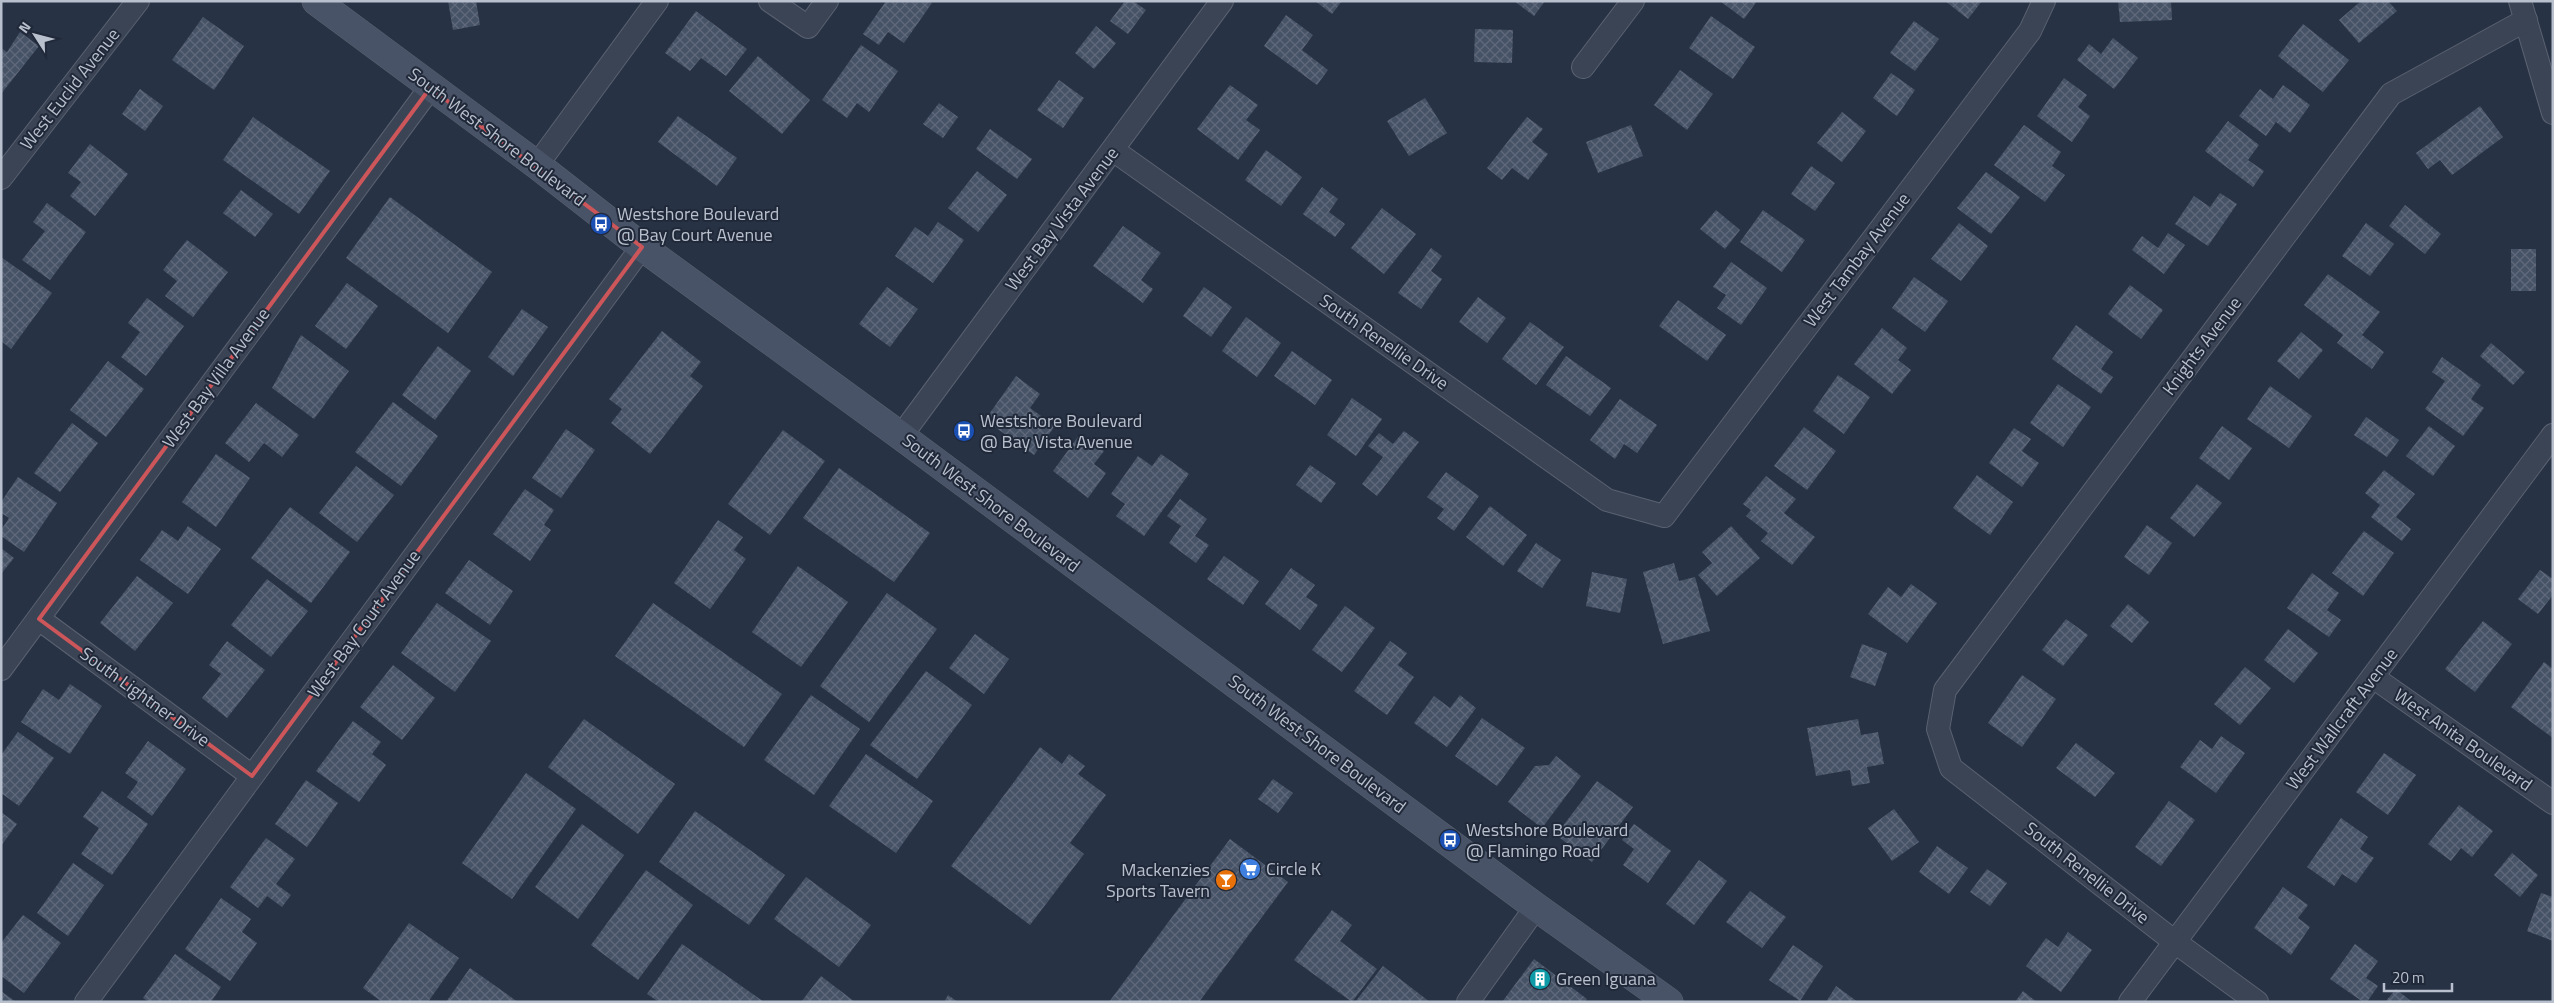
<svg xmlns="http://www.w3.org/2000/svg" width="2554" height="1003" font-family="'Titillium Web',sans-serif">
	<defs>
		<pattern id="building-cross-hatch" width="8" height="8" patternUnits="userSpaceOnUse" patternTransform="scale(1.25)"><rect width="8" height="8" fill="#465266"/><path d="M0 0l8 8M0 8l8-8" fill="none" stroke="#5f697b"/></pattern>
	</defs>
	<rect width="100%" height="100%" fill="#273244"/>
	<g fill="url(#building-cross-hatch)">
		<path d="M448 1H476L480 25 453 30Z"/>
		<path d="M886 1H929L932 3 904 43 888 32 879 45 863 34Z"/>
		<path d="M1125 1H1133L1146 10 1128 34 1110 21Z"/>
		<path d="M1315 1H1342L1332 14Z"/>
		<path d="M1514 1H1545L1534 16Z"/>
		<path d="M1720 1H1757L1744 19Z"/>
		<path d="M1945 1H1982L1968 19Z"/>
		<path d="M2118 1H2171L2172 20 2120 22Z"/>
		<path d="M2361 1H2388L2397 11 2359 43 2339 20Z"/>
		<path d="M696 11 747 49 726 76 701 58 690 71 665 53Z"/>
		<path d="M1286 15 1313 35 1302 50 1328 70 1317 85 1264 46Z"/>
		<path d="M1711 16 1755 47 1733 79 1689 48Z"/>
		<path d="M203 17 244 46 214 90 172 60Z"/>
		<path d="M1914 21 1939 39 1915 71 1890 53Z"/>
		<path d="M2303 24 2349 60 2323 92 2278 56Z"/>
		<path d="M1096 26 1116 43 1094 69 1075 53Z"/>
		<path d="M1475 29 1513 30 1512 63 1474 62Z"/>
		<path d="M20 32 39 46 1 94V48L7 52Z"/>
		<path d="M2113 38 2138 58 2114 89 2077 60 2089 44 2101 54Z"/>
		<path d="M861 45 898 71 869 112 857 103 847 118 822 100Z"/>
		<path d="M758 56 810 100 782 134 729 91Z"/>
		<path d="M1680 70 1713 94 1687 130 1654 105Z"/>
		<path d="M1891 73 1915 90 1897 116 1873 98Z"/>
		<path d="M2064 78 2087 95 2078 107 2090 116 2072 142 2037 116Z"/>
		<path d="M1059 80 1084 98 1063 128 1037 110Z"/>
		<path d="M1230 85 1258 105 1246 120 1260 130 1238 160 1197 129Z"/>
		<path d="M2283 85 2310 105 2290 133 2276 122 2266 136 2239 116 2260 89 2273 99Z"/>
		<path d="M140 89 163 106 145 131 122 114Z"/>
		<path d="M1425 98 1447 133 1409 156 1387 121Z"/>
		<path d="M939 103 958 117 943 138 923 124Z"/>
		<path d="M2480 106 2503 137 2452 175 2440 160 2428 169 2416 153Z"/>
		<path d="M1842 112 1866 131 1842 162 1817 143Z"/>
		<path d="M678 116 737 158 717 186 658 142Z"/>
		<path d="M253 117 330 171 299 214 223 160Z"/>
		<path d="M1527 117 1543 129 1532 142 1548 154 1528 180 1512 168 1502 180 1487 168Z"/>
		<path d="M2228 121 2259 145 2248 160 2264 171 2253 187 2205 151Z"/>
		<path d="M1631 125 1643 156 1598 173 1586 142Z"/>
		<path d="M2024 125 2061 152 2052 166 2065 175 2045 202 1994 165Z"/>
		<path d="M990 129 1032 159 1017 179 976 149Z"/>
		<path d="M90 144 128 174 95 216 70 196 81 182 68 173Z"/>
		<path d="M1266 150 1302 177 1281 206 1245 180Z"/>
		<path d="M1811 166 1835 183 1815 211 1791 194Z"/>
		<path d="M977 171 1007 195 978 232 948 208Z"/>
		<path d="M1986 172 2020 197 1991 234 1957 208Z"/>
		<path d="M1322 187 1338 199 1329 212 1345 224 1335 237 1303 214Z"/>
		<path d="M241 190 273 214 255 237 223 213Z"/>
		<path d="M2220 193 2237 204 2208 246 2175 224 2194 196 2210 207Z"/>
		<path d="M390 197 492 272 448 333 346 258Z"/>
		<path d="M47 203 86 232 50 280 22 260 45 231 33 222Z"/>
		<path d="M2405 205 2441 234 2425 254 2389 226Z"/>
		<path d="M1382 208 1416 234 1384 274 1351 248Z"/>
		<path d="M1716 210 1740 230 1725 249 1700 229Z"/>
		<path d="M1763 210 1805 240 1782 272 1740 242Z"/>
		<path d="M938 222 964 240 933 283 895 256 915 227 928 236Z"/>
		<path d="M1959 223 1988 246 1961 281 1931 259Z"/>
		<path d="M2366 223 2394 244 2370 276 2342 256Z"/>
		<path d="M1123 226 1161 253 1141 280 1153 289 1143 303 1093 266Z"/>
		<path d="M2168 233 2185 245 2164 274 2132 250 2142 236 2158 248Z"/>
		<path d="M187 240 228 272 193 317 165 296 177 281 163 270Z"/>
		<path d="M1431 248 1442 256 1431 271 1442 279 1421 309 1398 293Z"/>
		<rect x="2511" y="249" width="25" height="42"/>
		<path d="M1 257 52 293 11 349 1 341Z"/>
		<path d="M1731 262 1767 288 1741 325 1717 308 1726 295 1713 287Z"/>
		<path d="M2328 274 2380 312 2362 335 2384 352 2372 369 2337 343 2343 335 2304 305Z"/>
		<path d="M1914 277 1948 301 1925 332 1892 308Z"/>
		<path d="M347 283 378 306 346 349 315 326Z"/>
		<path d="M2130 285 2163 310 2141 339 2108 314Z"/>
		<path d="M887 287 918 309 890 347 859 324Z"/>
		<path d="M1204 287 1232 307 1211 337 1183 316Z"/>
		<path d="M1478 297 1506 318 1487 343 1459 322Z"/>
		<path d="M147 298 184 326 146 376 121 357 140 332 128 323Z"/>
		<path d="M1678 300 1726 335 1707 361 1659 326Z"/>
		<path d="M522 309 548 327 513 376 488 357Z"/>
		<path d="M1246 317 1281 343 1257 377 1222 351Z"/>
		<path d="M1530 322 1564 347 1536 385 1502 359Z"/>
		<path d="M2076 325 2113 352 2101 369 2113 377 2101 394 2052 359Z"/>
		<path d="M1882 328 1907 348 1898 360 1911 370 1892 394 1854 364Z"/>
		<path d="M662 331 701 362 690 376 703 386 650 454 611 423 622 409 609 399Z"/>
		<path d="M2301 332 2323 350 2299 379 2277 361Z"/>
		<path d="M301 335 349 371 314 419 272 388Z"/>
		<path d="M2491 343 2525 372 2513 385 2480 356Z"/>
		<path d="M438 346 471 371 435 420 402 395Z"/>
		<path d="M1292 351 1332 380 1315 405 1274 376Z"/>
		<path d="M1566 356 1611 388 1590 416 1546 385Z"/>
		<path d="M2442 357 2481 385 2471 399 2484 408 2463 436 2425 409 2445 381 2432 372Z"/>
		<path d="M108 361 144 389 106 437 70 410Z"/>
		<path d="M1838 375 1870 397 1844 434 1813 411Z"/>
		<path d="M1016 376 1040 394 1030 408 1055 426 1034 455 985 420Z"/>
		<path d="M2058 384 2091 407 2063 447 2030 423Z"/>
		<path d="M2270 386 2312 416 2289 448 2247 419Z"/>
		<path d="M1352 398 1382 419 1356 456 1327 435Z"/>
		<path d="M1620 399 1657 425 1637 453 1624 444 1615 459 1590 440Z"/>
		<path d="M393 402 438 436 401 486 355 452Z"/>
		<path d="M256 403 299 435 282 457 264 443 249 462 225 443Z"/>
		<path d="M2366 417 2399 440 2387 457 2354 435Z"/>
		<path d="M72 423 98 443 60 492 34 473Z"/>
		<path d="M2222 426 2252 448 2229 480 2199 458Z"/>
		<path d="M2429 426 2455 446 2433 476 2406 456Z"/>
		<path d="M1804 427 1836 451 1807 490 1774 466Z"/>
		<path d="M2014 428 2031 439 2022 451 2039 463 2022 487 1989 463Z"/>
		<path d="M566 429 595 450 561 498 532 478Z"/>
		<path d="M783 430 825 461 770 535 728 504Z"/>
		<path d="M1404 431 1419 442 1377 496 1362 484 1383 457 1368 446 1379 433 1393 444Z"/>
		<path d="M1080 434 1104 451 1094 464 1106 473 1088 498 1053 471Z"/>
		<path d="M216 454 250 478 216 527 182 502Z"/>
		<path d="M1161 454 1189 474 1144 536 1116 516 1125 504 1111 494 1138 456 1152 466Z"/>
		<path d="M1310 465 1336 483 1321 503 1296 485Z"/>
		<path d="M356 466 394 495 357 542 319 513Z"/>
		<path d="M839 468 930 533 894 582 803 518Z"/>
		<path d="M2384 470 2415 494 2396 517 2411 529 2402 541 2371 517 2380 505 2365 493Z"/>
		<path d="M1446 472 1479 496 1454 531 1437 518 1444 509 1427 497Z"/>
		<path d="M1977 475 2013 502 1990 535 1953 508Z"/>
		<path d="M1766 476 1796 499 1784 513 1815 537 1792 565 1761 541 1768 533 1746 516 1751 510 1743 504Z"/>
		<path d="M18 477 57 503 24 552 1 536V530L9 518 1 513V502Z"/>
		<path d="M2197 484 2222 503 2194 537 2170 518Z"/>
		<path d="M525 489 554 510 544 525 551 530 530 561 493 534Z"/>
		<path d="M1180 499 1207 519 1195 536 1209 545 1196 563 1169 543 1181 526 1167 516Z"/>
		<path d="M1490 506 1527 535 1503 566 1466 537Z"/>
		<path d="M290 507 350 552 311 603 251 558Z"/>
		<path d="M718 520 743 537 734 550 746 559 710 609 674 583Z"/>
		<path d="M2147 525 2172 543 2149 575 2124 557Z"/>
		<path d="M188 526 221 549 188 594 140 560 162 530 178 541Z"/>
		<path d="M1731 526 1760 558 1717 596 1698 575 1712 563 1702 552Z"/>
		<path d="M2364 531 2394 553 2363 596 2332 573Z"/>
		<path d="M1536 543 1561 560 1542 588 1517 571Z"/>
		<path d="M1 548 14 558 1 574Z"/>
		<path d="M1224 556 1259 581 1243 605 1207 579Z"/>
		<path d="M469 560 513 591 490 625 445 593Z"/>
		<path d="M1674 563 1679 581 1695 577 1710 631 1663 644 1643 572Z"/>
		<path d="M798 566 848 602 801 667 752 632Z"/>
		<path d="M1291 568 1315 585 1306 597 1318 605 1300 630 1265 604Z"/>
		<path d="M2540 570 2553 579V595L2538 614 2518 599Z"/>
		<path d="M1592 572 1627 579 1620 613 1586 606Z"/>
		<path d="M2312 573 2339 593 2327 610 2341 620 2329 637 2287 608Z"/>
		<path d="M137 576 173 603 135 651 100 623Z"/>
		<path d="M267 579 308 611 271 657 231 625Z"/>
		<path d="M1911 584 1937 603 1907 643 1868 614 1888 587 1901 597Z"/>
		<path d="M887 593 937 629 869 722 820 686Z"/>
		<path d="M437 603 491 641 455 692 401 653Z"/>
		<path d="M653 603 782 694 744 747 615 656Z"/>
		<path d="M2128 604 2149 622 2132 643 2110 626Z"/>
		<path d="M1345 606 1375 628 1342 672 1312 650Z"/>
		<path d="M2066 619 2088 635 2063 666 2042 650Z"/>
		<path d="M2483 621 2512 644 2475 692 2445 669Z"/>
		<path d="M2288 629 2318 653 2294 683 2264 660Z"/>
		<path d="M975 634 1009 659 984 694 949 668Z"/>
		<path d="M227 641 265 670 227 718 202 698 221 674 209 665Z"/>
		<path d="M1390 641 1407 653 1398 665 1414 677 1387 715 1354 691Z"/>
		<path d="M1862 644 1887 653 1875 686 1850 677Z"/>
		<path d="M2544 662 2553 669V738L2511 707Z"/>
		<path d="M393 665 435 698 402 740 360 707Z"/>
		<path d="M2245 667 2271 688 2240 725 2214 704Z"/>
		<path d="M926 671 972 705 917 779 870 745Z"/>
		<path d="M2022 675 2056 699 2022 747 1988 723Z"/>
		<path d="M70 684 102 706 70 754 21 722 43 689 59 700Z"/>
		<path d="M811 695 860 729 814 795 764 760Z"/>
		<path d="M1460 695 1476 708 1447 747 1414 723 1434 696 1450 708Z"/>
		<path d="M1482 718 1525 748 1497 786 1455 756Z"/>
		<path d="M584 719 675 784 638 834 548 767Z"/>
		<path d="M1858 719 1861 735 1878 732 1884 764 1867 767 1870 783 1852 786 1850 770 1816 776 1807 728Z"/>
		<path d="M353 721 381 742 372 754 386 765 359 802 316 771Z"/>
		<path d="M18 732 54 758 19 806 1 793V755Z"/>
		<path d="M2221 736 2245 753 2216 793 2180 767 2200 740 2212 749Z"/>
		<path d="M148 741 186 769 152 816 127 797 138 782 125 773Z"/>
		<path d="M2076 743 2115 773 2095 797 2056 768Z"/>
		<path d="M1040 747 1062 764 1069 754 1085 766 1078 774 1106 795 1070 843 1084 854 1030 925 951 866Z"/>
		<path d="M2384 753 2416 775 2388 815 2356 792Z"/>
		<path d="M866 754 933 801 896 853 829 806Z"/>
		<path d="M1556 756 1581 776 1542 828 1508 802 1535 766 1549 765Z"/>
		<path d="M526 773 576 809 512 899 462 863Z"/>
		<path d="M1273 779 1293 793 1278 813 1258 799Z"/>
		<path d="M306 780 338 803 307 847 275 824Z"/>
		<path d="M1597 781 1633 807 1592 862 1556 835Z"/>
		<path d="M102 791 148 824 112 875 81 854 99 828 83 817Z"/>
		<path d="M2169 801 2195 820 2161 866 2135 847Z"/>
		<path d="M2459 805 2493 831 2472 857 2461 848 2451 861 2428 844Z"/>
		<path d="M1894 809 1919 842 1892 861 1868 828Z"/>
		<path d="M695 811 785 875 749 925 659 862Z"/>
		<path d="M1 812 17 824 1 846Z"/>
		<path d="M2341 818 2368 837 2360 849 2374 858 2356 883 2342 874 2334 886 2307 867Z"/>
		<path d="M582 824 624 855 578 919 535 887Z"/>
		<path d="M1634 824 1671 851 1648 883 1623 865 1634 849 1622 840Z"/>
		<path d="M266 838 295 859 276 884 291 895 282 907 267 896 258 908 230 887Z"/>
		<path d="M1230 839 1288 882 1199 1002H1109Z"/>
		<path d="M1937 846 1968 868 1949 894 1919 872Z"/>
		<path d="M2512 853 2538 875 2520 897 2494 875Z"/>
		<path d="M1699 860 1727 881 1694 925 1666 904Z"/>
		<path d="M73 863 104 885 68 936 37 913Z"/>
		<path d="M1987 869 2007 883 1990 906 1970 892Z"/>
		<path d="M646 870 693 905 638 980 591 945Z"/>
		<path d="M806 877 871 925 839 967 774 919Z"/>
		<path d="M2283 887 2308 905 2298 918 2310 927 2291 955 2254 928Z"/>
		<path d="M1750 891 1786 917 1762 948 1726 922Z"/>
		<path d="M2541 893 2553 897V941L2527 931Z"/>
		<path d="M221 898 251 919 242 932 257 943 230 981 185 949Z"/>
		<path d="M1332 910 1352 925 1340 941 1377 969 1352 1002 1294 960Z"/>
		<path d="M23 915 61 943 24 993 1 976V943Z"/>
		<path d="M409 923 459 958 428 1002H382L363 988Z"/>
		<path d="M2068 932 2092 950 2061 992 2026 966 2046 938 2058 947Z"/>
		<path d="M682 944 764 1002H659L647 994Z"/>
		<path d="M2355 944 2378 961 2366 978 2378 986 2367 1002H2363L2330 979Z"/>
		<path d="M1793 945 1823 966 1800 1001 1769 980Z"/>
		<path d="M175 954 221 987 211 1002H149L143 998Z"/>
		<path d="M1534 959 1587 999 1585 1002H1502Z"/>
		<path d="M1383 966 1430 1002H1355Z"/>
		<path d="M470 968 518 1002H446Z"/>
		<path d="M821 976 855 1002H801Z"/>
		<path d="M1836 986 1858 1002H1826Z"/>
		<path d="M2396 989 2412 1002H2385Z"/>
		<path d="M1 991 16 1002H1Z"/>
		<path d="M2023 991 2037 1002H2015Z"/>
		<path d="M948 995 958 1002H944Z"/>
	</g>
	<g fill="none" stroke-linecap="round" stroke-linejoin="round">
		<g stroke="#5a6271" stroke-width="24">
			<g id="street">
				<path d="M770 1 808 27 827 1"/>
				<path d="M2520 1 2553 113"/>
				<path d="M1583 67 1633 1"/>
				<path d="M1113 150 1607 500 1664 516 2030 31 2044 1"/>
				<path d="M537 165 657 1"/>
				<path d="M1 178 138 1"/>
				<path d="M901 436 1222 1"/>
				<path d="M39 619 252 776"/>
				<path d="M1 669 430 88"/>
				<path d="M2373 677 2553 803"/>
				<path d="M86 1002 642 247"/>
				<path d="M1468 1002 1536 907"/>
				<path d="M2130 1002 2553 435"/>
				<path d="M2257 1002 2175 942 1951 768 1938 729 1945 690 2391 94 2526 20"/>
			</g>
		</g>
		<g stroke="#5a6271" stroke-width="29">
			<path id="secondary" d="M316 1 537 165 642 247 901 436 1536 907 1669 1002"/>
		</g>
		<use href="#street" stroke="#3b4454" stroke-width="22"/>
		<use href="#secondary" stroke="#495367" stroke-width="28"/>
	</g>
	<path fill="none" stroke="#cd565a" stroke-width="4" stroke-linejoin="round" d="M430 88 642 247 252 776 39 619Z"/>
	<defs>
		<g id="bus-disc" transform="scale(1.125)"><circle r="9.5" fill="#1a4fb4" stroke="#202939"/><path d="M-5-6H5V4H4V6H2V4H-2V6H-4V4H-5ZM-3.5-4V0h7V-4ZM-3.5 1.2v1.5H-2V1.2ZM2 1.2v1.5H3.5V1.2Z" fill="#fff"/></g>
		<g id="supermarket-disc" transform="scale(1.125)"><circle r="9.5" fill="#3f7fe0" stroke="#202939"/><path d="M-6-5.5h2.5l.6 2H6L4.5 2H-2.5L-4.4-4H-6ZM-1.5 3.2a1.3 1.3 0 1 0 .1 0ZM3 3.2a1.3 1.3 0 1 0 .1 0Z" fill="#fff"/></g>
		<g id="bar-disc" transform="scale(1.125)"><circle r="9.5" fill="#e8710a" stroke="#202939"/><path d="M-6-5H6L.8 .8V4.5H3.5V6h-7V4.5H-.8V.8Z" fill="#fff"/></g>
		<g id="building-disc" transform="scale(1.125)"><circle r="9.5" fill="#0f9aa8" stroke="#202939"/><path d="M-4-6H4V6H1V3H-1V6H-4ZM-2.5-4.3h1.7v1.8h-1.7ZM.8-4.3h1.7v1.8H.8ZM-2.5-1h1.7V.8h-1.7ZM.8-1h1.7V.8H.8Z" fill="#fff"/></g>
	</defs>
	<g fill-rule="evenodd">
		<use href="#bus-disc" x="601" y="224"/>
		<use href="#bus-disc" x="964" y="431"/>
		<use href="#bus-disc" x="1450" y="840"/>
		<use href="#supermarket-disc" x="1250" y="869"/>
		<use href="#bar-disc" x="1226" y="880"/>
		<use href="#building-disc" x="1540" y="979"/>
	</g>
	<g text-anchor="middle" stroke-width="4" stroke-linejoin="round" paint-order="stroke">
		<g font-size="18" fill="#b9c0cd" stroke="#202939">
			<text transform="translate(70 89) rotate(-52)" y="6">West Euclid Avenue</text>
			<text transform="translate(497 137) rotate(37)" y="6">South West Shore Boulevard</text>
			<text transform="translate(1062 219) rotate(-53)" y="6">West Bay Vista Avenue</text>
			<text transform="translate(1857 260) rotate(-53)" y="6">West Tambay Avenue</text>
			<text transform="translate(1384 342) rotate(35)" y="6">South Renellie Drive</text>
			<text transform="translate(2202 346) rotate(-53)" y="6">Knights Avenue</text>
			<text transform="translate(216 378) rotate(-54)" y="6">West Bay Villa Avenue</text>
			<text transform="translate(991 503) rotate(37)" y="6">South West Shore Boulevard</text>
			<text transform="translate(364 624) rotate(-54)" y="6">West Bay Court Avenue</text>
			<text transform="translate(145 697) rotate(36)" y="6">South Lightner Drive</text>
			<text transform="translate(2342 719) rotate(-53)" y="6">West Wallcraft Avenue</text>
			<text transform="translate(2463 740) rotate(35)" y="6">West Anita Boulevard</text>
			<text transform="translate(1317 744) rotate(37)" y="6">South West Shore Boulevard</text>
			<text transform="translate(2087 873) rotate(38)" y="6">South Renellie Drive</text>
		</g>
		<g font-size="18" fill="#b9c0cd" stroke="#202939" text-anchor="start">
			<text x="617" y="220">Westshore Boulevard<tspan x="617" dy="21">@ Bay Court Avenue</tspan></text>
			<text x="980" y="427">Westshore Boulevard<tspan x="980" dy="21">@ Bay Vista Avenue</tspan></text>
			<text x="1466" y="836">Westshore Boulevard<tspan x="1466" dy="21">@ Flamingo Road</tspan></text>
			<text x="1266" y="875">Circle K</text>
			<text x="1210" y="876" text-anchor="end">Mackenzies<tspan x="1210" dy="21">Sports Tavern</tspan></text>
			<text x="1556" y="985">Green Iguana</text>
		</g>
	</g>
	<rect width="2554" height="1003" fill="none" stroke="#b9c0cd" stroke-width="5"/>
	<g transform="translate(35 35) rotate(306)" stroke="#202939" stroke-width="4" paint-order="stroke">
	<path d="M0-4L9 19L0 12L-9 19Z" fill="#b9c0cd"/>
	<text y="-8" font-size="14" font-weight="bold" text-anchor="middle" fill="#b9c0cd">N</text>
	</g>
	<path d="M2384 983v8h68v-8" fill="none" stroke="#b9c0cd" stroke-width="2.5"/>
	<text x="2392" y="983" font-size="15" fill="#b9c0cd" stroke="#202939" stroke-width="4" paint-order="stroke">20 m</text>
</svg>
